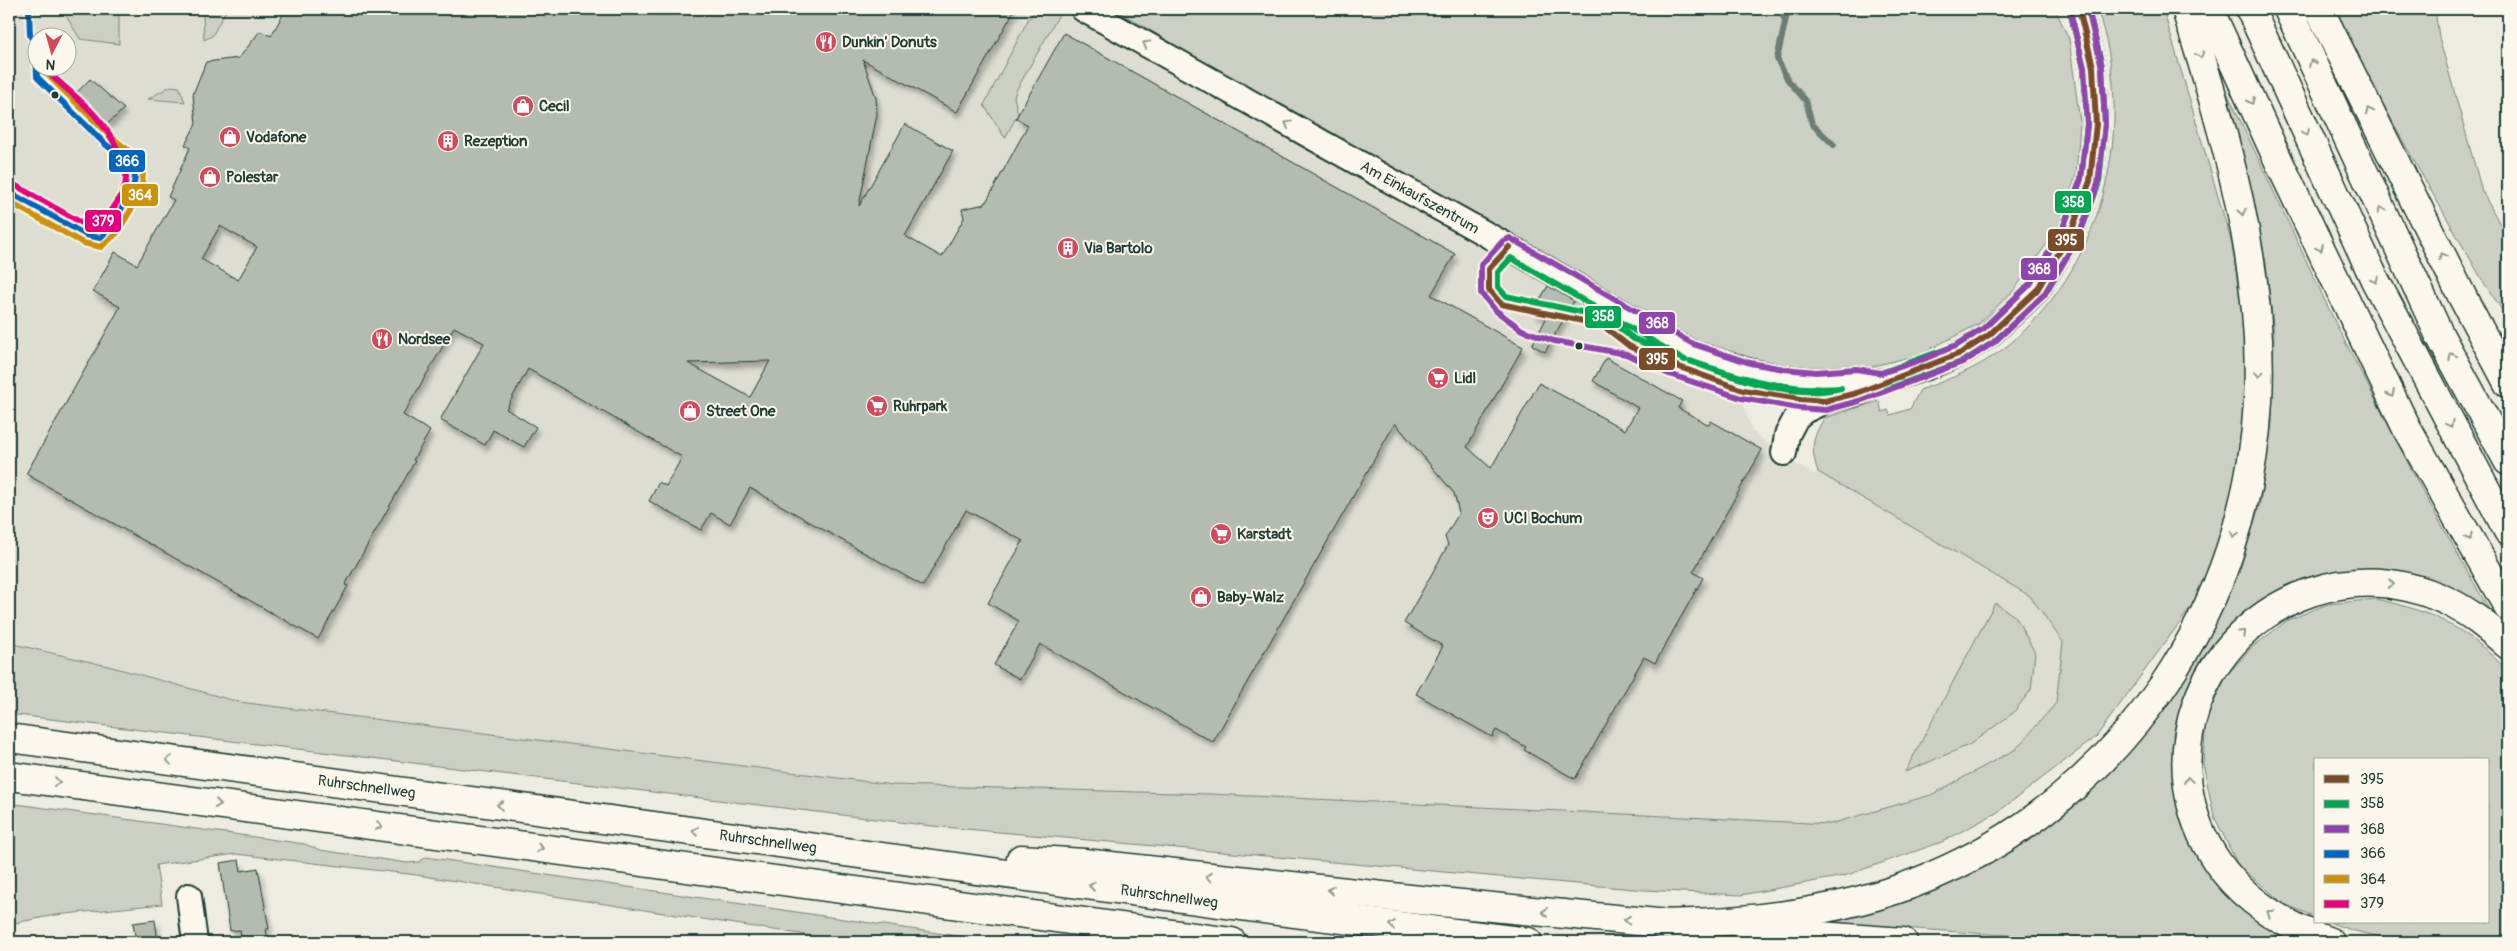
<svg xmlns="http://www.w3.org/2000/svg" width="2517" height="951" font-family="Pangolin,sans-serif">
	<defs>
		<filter id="shadow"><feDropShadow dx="3" dy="5.5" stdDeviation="2.5" flood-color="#0004"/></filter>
	</defs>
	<rect width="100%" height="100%" fill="#eeece1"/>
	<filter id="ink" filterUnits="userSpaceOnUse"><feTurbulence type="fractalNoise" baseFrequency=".02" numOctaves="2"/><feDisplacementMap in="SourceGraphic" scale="10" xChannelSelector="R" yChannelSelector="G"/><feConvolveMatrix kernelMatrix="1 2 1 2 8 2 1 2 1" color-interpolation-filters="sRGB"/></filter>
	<g filter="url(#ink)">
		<path fill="#ddddd2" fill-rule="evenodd" d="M9 9H1114L1429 194 1694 339 1731 373 1737 382 1752 431 1781 455 1813 474 1818 472 2030 596 2063 642 2056 703 2016 749 1931 795 1830 824 1210 794 893 785 239 702 112 667 9 643ZM38 38H68V68H38Z"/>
		<g fill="#cbcfc4" stroke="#75867c">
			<path d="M62 9H112L119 13V44L80 39Z"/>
			<path d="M206 9H227L212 36 204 40 203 15Z"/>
			<path d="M1037 9 1061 11 1016 91 1014 97 1018 114 1005 138 984 105 1029 18Z"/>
			<path d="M1114 9H2055L2069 39 2080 122 2076 176 2059 226 2015 289 1978 324 1919 355 1849 372 1790 371 1743 361 1694 339 1429 194Z"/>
			<path d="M2097 9H2163L2232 244 2248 355 2240 470 2208 584 2096 737 1998 812 1942 842 1844 876 1741 895 1644 890 932 826 9 714V643L112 667 239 702 893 785 1210 794 1830 824 1931 795 2016 749 2056 703 2063 642 2030 596 1818 472C1810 447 1812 440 1824 418L1879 401 1882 412 1888 410 1890 415 1910 409 1920 390C1953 378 1986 365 2013 341 2106 260 2137 124 2097 9Z"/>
			<path d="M2331 9H2435L2439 37 2482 191 2508 239V319L2484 283 2414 161Z"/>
			<path d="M2202 39 2336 324 2422 490 2492 615 2314 578 2271 595 2235 622 2207 655 2183 697 2173 734 2179 811 2194 851 2215 882 2232 901 2269 929 2296 942H2165L1988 934 1815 922 2107 771 2158 716 2190 671 2215 625 2239 573 2260 503 2272 422 2274 334 2266 263 2249 191Z"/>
			<path d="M171 86 179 87 185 102 148 99Z"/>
			<path d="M2376 599C2435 612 2465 627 2508 671V942C2448 942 2386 946 2329 922H2488V760H2316V917L2284 904 2238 865 2214 816 2203 763 2206 719 2227 675 2251 648 2288 620 2328 604Z"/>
			<path d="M1995 603 2016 617 2035 653 2031 690 2013 713 1969 745 1905 772Z"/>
			<path d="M9 803 305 844 320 850 407 863 419 862 426 857 998 942H852L417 875 236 854 156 865 162 904 56 915 9 924Z"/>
		</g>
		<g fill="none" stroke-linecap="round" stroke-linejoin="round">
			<g stroke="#6c7d74" stroke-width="6">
				<path d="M1778 9 1785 20"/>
				<path d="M1788 9 1777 59 1788 80 1806 101 1812 124 1834 145"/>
			</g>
		</g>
		<g fill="#b4bbb0" stroke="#1f3d34" fill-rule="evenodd" filter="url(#shadow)">
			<path d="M286 9H1015L957 112 863 60 876 98 877 114 859 206 905 124 953 151 905 236 942 257 964 218 962 209 985 204 1028 125 1016 118 1064 33 1455 254 1431 295 1523 347 1467 447 1491 468 1539 383 1625 430 1638 408 1593 381 1606 358 1682 401 1678 408 1709 425 1711 421 1762 450 1693 572 1703 578 1655 663 1644 657 1575 779 1524 750 1526 747 1496 730 1492 737 1416 694 1443 646 1404 623 1448 545 1445 537 1459 513 1454 493 1395 423 1213 742 1040 644 1020 679 994 665 1019 621 988 603 1023 541 966 510 923 586 750 488 730 524 711 513 701 530 649 501 659 482 666 486 682 457 528 369 506 409 536 427 524 447 493 430 485 445 440 420 484 343 454 327 403 415 430 431 413 460 415 461 345 585 348 586 318 639 26 474 120 307 93 291 115 252 137 265 174 200 168 197 190 148 185 145 196 124 193 94 206 62 239 58 260 31 271 36ZM220 226 257 247 238 280 201 259ZM770 361 750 397 688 363Z"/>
			<path d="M90 79 124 109 98 132 68 102Z"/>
			<path d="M1548 286 1574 301 1545 352 1532 345 1546 319 1533 311Z"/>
			<path d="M239 860 241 871 258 868 269 929H266L268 942H242L240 930 230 931 220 863Z"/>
			<path d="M155 920 158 942H136L133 923Z"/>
		</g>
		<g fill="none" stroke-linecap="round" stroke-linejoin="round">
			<g stroke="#1f3d34" stroke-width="28">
				<g id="minor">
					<path id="s1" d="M1083 9 1509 247 1689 352 1748 371 1783 378 1816 381 1856 378 1882 382"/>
					<path d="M1784 453 1787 435 1796 418 1804 411 1825 401 1857 393 1882 382 1927 367 1961 353 1989 335 2037 290 2071 232 2090 181 2096 124 2093 67 2079 9"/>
					<path d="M189 896 195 942"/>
				</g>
			</g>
			<g stroke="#1f3d34" stroke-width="31">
				<g id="motorway">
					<path d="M2209 9 2280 164 2407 429 2508 607"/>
					<path d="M2250 9 2375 280 2508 531"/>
					<path d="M2288 9 2440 336 2508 461"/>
					<path d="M2319 9 2464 300 2508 383"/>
					<path id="s2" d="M9 738 1277 911 1528 942"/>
					<path d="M9 776 1232 942"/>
					<path d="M1021 859 1084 863 1410 899 1678 925"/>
					<path d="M1660 924C1751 923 1848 912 1932 876 2124 795 2248 607 2258 401 2265 266 2225 136 2186 9"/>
					<path d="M1750 931 1903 942"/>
					<path d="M2330 942C2286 926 2245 902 2218 863 2149 763 2199 630 2311 592 2357 577 2403 580 2447 601 2470 612 2489 628 2508 645"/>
				</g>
			</g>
			<use href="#minor" stroke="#fbf7ec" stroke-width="24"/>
			<use href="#motorway" stroke="#fbf7ec" stroke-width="28"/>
			<g stroke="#fbf7ec" stroke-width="10">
				<path id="bus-1" d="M1509 247 1489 269V290L1501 304 1602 325 1629 346 1649 356 1743 390 1800 399 1825 401 1857 393 1961 353 1989 335 2037 290 2071 232 2090 181 2096 124 2093 67 2079 9"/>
			</g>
			<g stroke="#fbf7ec" stroke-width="10">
				<g id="bus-2">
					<path d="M1511 258 1685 360 1634 339 1605 317 1506 296 1498 287V272Z"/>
					<path d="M1690 361C1740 378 1788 392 1841 388 1793 400 1735 378 1690 361Z"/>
					<path d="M1881 373 1957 345 1984 328 2030 284 2063 228 2081 179 2087 124 2084 68 2070 11"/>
					<path d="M1885 390 1964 361 1994 342 2044 295 2079 236 2099 183 2105 124 2102 66 2088 9"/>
				</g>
			</g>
			<g stroke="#fbf7ec" stroke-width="10">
				<path id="bus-3" d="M2070 11 2084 68 2087 124 2081 179 2063 228 2030 284 1984 328 1957 345 1924 359 1881 373 1856 369 1816 372 1784 369 1750 363 1693 344 1510 238 1503 241 1481 265V293L1495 310 1522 330 1554 341 1626 354 1669 374 1741 398 1799 408 1826 410 1859 401 1965 361 1994 342 2044 295 2079 236 2098 184 2105 124 2102 67 2088 9"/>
			</g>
			<g stroke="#fbf7ec" stroke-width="10">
				<path id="bus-4" d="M9 192 86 235 100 238 110 228 133 189 135 177 130 163 105 144 37 77 36 48 30 35 29 9"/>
			</g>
			<g stroke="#fbf7ec" stroke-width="10">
				<path id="bus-5" d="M9 202 83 243 101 247 117 233 141 193 143 174 137 157 111 137 46 73 45 68"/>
			</g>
			<g stroke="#fbf7ec" stroke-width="10">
				<path id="bus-6" d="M13 184 89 227 97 228C108 216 125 196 126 179 127 170 122 160 119 153 105 118 78 99 51 75"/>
			</g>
			<use href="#bus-1" stroke="#7a4b2a" stroke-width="6"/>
			<use href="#bus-2" stroke="#00a651" stroke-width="6"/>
			<use href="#bus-3" stroke="#8e44ad" stroke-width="6"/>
			<use href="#bus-4" stroke="#0065bd" stroke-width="6"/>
			<use href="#bus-5" stroke="#cc910a" stroke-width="6"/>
			<use href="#bus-6" stroke="#e5007d" stroke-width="6"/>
		</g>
		<defs><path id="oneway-chevron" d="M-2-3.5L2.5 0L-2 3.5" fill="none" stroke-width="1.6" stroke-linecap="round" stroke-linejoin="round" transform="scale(1.25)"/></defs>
		<g stroke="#8d9a90">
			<use href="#oneway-chevron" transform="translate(1146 44) rotate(-151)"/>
			<use href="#oneway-chevron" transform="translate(2200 55) rotate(73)"/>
			<use href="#oneway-chevron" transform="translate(2312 63) rotate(-115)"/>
			<use href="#oneway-chevron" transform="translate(2251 101) rotate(66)"/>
			<use href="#oneway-chevron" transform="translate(2369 111) rotate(-116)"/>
			<use href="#oneway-chevron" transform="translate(1288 124) rotate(-151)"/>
			<use href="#oneway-chevron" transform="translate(2306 133) rotate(65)"/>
			<use href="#oneway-chevron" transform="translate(2381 210) rotate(-115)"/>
			<use href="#oneway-chevron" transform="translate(2242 212) rotate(81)"/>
			<use href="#oneway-chevron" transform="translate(2320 248) rotate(64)"/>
			<use href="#oneway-chevron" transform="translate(2442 256) rotate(-117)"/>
			<use href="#oneway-chevron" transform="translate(2375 280) rotate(64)"/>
			<use href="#oneway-chevron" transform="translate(2452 356) rotate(-118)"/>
			<use href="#oneway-chevron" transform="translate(2259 374) rotate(90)"/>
			<use href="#oneway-chevron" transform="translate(2391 394) rotate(64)"/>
			<use href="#oneway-chevron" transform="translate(2450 424) rotate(61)"/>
			<use href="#oneway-chevron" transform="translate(2234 534) rotate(107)"/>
			<use href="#oneway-chevron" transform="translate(2469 537) rotate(60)"/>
			<use href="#oneway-chevron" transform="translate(2391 584) rotate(8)"/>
			<use href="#oneway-chevron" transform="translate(2242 633) rotate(-45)"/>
			<use href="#oneway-chevron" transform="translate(169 760) rotate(-173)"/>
			<use href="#oneway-chevron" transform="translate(2188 780) rotate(-98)"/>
			<use href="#oneway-chevron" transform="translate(57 782) rotate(8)"/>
			<use href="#oneway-chevron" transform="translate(218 804) rotate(8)"/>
			<use href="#oneway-chevron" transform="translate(500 805) rotate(-172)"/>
			<use href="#oneway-chevron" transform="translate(379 826) rotate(8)"/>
			<use href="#oneway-chevron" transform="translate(695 831) rotate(-172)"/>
			<use href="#oneway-chevron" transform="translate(540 848) rotate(8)"/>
			<use href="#oneway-chevron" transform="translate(1209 877) rotate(-174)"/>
			<use href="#oneway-chevron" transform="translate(1092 886) rotate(-172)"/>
			<use href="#oneway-chevron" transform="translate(1331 890) rotate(-174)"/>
			<use href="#oneway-chevron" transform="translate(1545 912) rotate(-174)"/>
			<use href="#oneway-chevron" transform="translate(2270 913) rotate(-147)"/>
			<use href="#oneway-chevron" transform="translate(1627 920) rotate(-175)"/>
			<use href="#oneway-chevron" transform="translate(1392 925) rotate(-173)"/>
		</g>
	</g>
	<defs>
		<g id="restaurant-disc" transform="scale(1.125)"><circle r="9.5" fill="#d1495b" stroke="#fbf7ec"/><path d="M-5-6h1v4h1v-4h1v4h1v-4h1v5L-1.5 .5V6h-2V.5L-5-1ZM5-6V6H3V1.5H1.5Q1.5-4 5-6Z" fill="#fff"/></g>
		<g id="shop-disc" transform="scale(1.125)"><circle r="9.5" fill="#d1495b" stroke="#fbf7ec"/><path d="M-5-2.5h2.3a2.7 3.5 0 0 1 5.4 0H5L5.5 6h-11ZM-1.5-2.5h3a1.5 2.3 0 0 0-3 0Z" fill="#fff"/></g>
		<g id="building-disc" transform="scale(1.125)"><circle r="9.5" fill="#d1495b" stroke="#fbf7ec"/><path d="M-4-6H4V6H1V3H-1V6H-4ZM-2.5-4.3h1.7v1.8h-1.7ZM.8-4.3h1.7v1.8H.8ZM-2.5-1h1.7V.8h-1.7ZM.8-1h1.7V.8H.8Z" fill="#fff"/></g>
		<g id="supermarket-disc" transform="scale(1.125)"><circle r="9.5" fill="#d1495b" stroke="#fbf7ec"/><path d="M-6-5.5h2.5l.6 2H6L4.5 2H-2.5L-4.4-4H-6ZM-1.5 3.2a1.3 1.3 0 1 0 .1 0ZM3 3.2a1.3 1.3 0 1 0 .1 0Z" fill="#fff"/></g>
		<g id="theatre-disc" transform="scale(1.125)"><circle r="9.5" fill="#d1495b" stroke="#fbf7ec"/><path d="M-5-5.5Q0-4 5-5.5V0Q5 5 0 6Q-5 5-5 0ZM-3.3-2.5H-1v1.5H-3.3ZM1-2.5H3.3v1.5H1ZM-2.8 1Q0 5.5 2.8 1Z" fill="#fff"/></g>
	</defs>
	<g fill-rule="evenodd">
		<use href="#restaurant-disc" x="826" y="42"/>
		<use href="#shop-disc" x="523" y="106"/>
		<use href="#shop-disc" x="230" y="137"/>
		<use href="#building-disc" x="448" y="141"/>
		<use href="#shop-disc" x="210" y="177"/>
		<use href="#building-disc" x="1068" y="248"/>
		<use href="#restaurant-disc" x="382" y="339"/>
		<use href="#supermarket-disc" x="1438" y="378"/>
		<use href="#supermarket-disc" x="877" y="406"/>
		<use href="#shop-disc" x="690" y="411"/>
		<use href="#theatre-disc" x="1488" y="518"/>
		<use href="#supermarket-disc" x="1221" y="534"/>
		<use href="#shop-disc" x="1201" y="597"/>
	</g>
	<g fill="#1f3d34" stroke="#fbf7ec" stroke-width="2">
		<circle cx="55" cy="95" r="4.5"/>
		<circle cx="1579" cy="346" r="4.5"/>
	</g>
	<g text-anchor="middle" stroke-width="4" stroke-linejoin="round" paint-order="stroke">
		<g font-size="15" font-weight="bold" fill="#1f3d34" stroke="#fbf7ec" text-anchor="start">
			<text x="842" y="47">Dunkin' Donuts</text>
			<text x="539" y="111">Cecil</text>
			<text x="246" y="142">Vodafone</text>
			<text x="464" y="146">Rezeption</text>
			<text x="226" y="182">Polestar</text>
			<text x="1084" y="253">Via Bartolo</text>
			<text x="398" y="344">Nordsee</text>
			<text x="1454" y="383">Lidl</text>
			<text x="893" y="411">Ruhrpark</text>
			<text x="706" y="416">Street One</text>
			<text x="1504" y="523">UCI Bochum</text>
			<text x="1237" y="539">Karstadt</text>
			<text x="1217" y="602">Baby-Walz</text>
		</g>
		<g font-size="15" fill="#1f3d34" stroke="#fbf7ec">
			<text dy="5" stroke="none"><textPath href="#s1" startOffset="386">Am Einkaufszentrum</textPath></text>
			<text dy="5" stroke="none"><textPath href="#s2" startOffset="361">Ruhrschnellweg</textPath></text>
			<text dy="5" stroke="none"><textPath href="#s2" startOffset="766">Ruhrschnellweg</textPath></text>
			<text dy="5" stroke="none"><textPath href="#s2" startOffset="1171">Ruhrschnellweg</textPath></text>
		</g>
	</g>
	<g stroke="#fbf7ec" stroke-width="2">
		<rect x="108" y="149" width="38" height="24" rx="5" fill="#0065bd"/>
		<rect x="121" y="183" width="38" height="24" rx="5" fill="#cc910a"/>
		<rect x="2054" y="190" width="38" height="24" rx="5" fill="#00a651"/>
		<rect x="84" y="209" width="38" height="24" rx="5" fill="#e5007d"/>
		<rect x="2047" y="228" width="38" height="24" rx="5" fill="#7a4b2a"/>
		<rect x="2020" y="257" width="38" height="24" rx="5" fill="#8e44ad"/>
		<rect x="1584" y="305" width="38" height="24" rx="5" fill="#00a651"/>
		<rect x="1638" y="311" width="38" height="24" rx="5" fill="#8e44ad"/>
		<rect x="1638" y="347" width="38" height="24" rx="5" fill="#7a4b2a"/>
	</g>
	<g font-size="14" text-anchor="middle" font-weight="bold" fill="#fff">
		<text x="127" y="166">366</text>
		<text x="140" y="200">364</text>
		<text x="2073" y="207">358</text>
		<text x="103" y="226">379</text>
		<text x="2066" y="245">395</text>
		<text x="2039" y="274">368</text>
		<text x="1603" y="321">358</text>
		<text x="1657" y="328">368</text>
		<text x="1657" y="364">395</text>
	</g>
	<rect width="2517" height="951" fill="none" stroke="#fbf7ec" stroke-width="30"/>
	<rect x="15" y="15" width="2487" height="921" fill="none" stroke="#1f3d34" stroke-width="2" filter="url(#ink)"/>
	<rect x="2314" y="758" width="175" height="165" fill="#fbf7ec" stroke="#a3ada2"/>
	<rect x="2324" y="775" width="25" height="8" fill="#7a4b2a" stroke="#a3ada2"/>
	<text x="2360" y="784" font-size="15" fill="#1f3d34">395</text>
	<rect x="2324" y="800" width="25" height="8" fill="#00a651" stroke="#a3ada2"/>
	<text x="2360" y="808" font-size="15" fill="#1f3d34">358</text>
	<rect x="2324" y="825" width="25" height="8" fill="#8e44ad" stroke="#a3ada2"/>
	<text x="2360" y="834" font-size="15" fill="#1f3d34">368</text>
	<rect x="2324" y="850" width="25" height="8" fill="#0065bd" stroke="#a3ada2"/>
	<text x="2360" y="858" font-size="15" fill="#1f3d34">366</text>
	<rect x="2324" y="875" width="25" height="8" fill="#cc910a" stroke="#a3ada2"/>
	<text x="2360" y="884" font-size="15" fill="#1f3d34">364</text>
	<rect x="2324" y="900" width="25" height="8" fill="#e5007d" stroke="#a3ada2"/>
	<text x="2360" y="908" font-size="15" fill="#1f3d34">379</text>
	<g transform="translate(52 52) rotate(186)"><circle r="24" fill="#fbf7ec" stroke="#a3ada2"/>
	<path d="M0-4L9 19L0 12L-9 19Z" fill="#d1495b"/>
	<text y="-8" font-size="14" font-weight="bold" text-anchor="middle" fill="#1f3d34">N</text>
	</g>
</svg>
